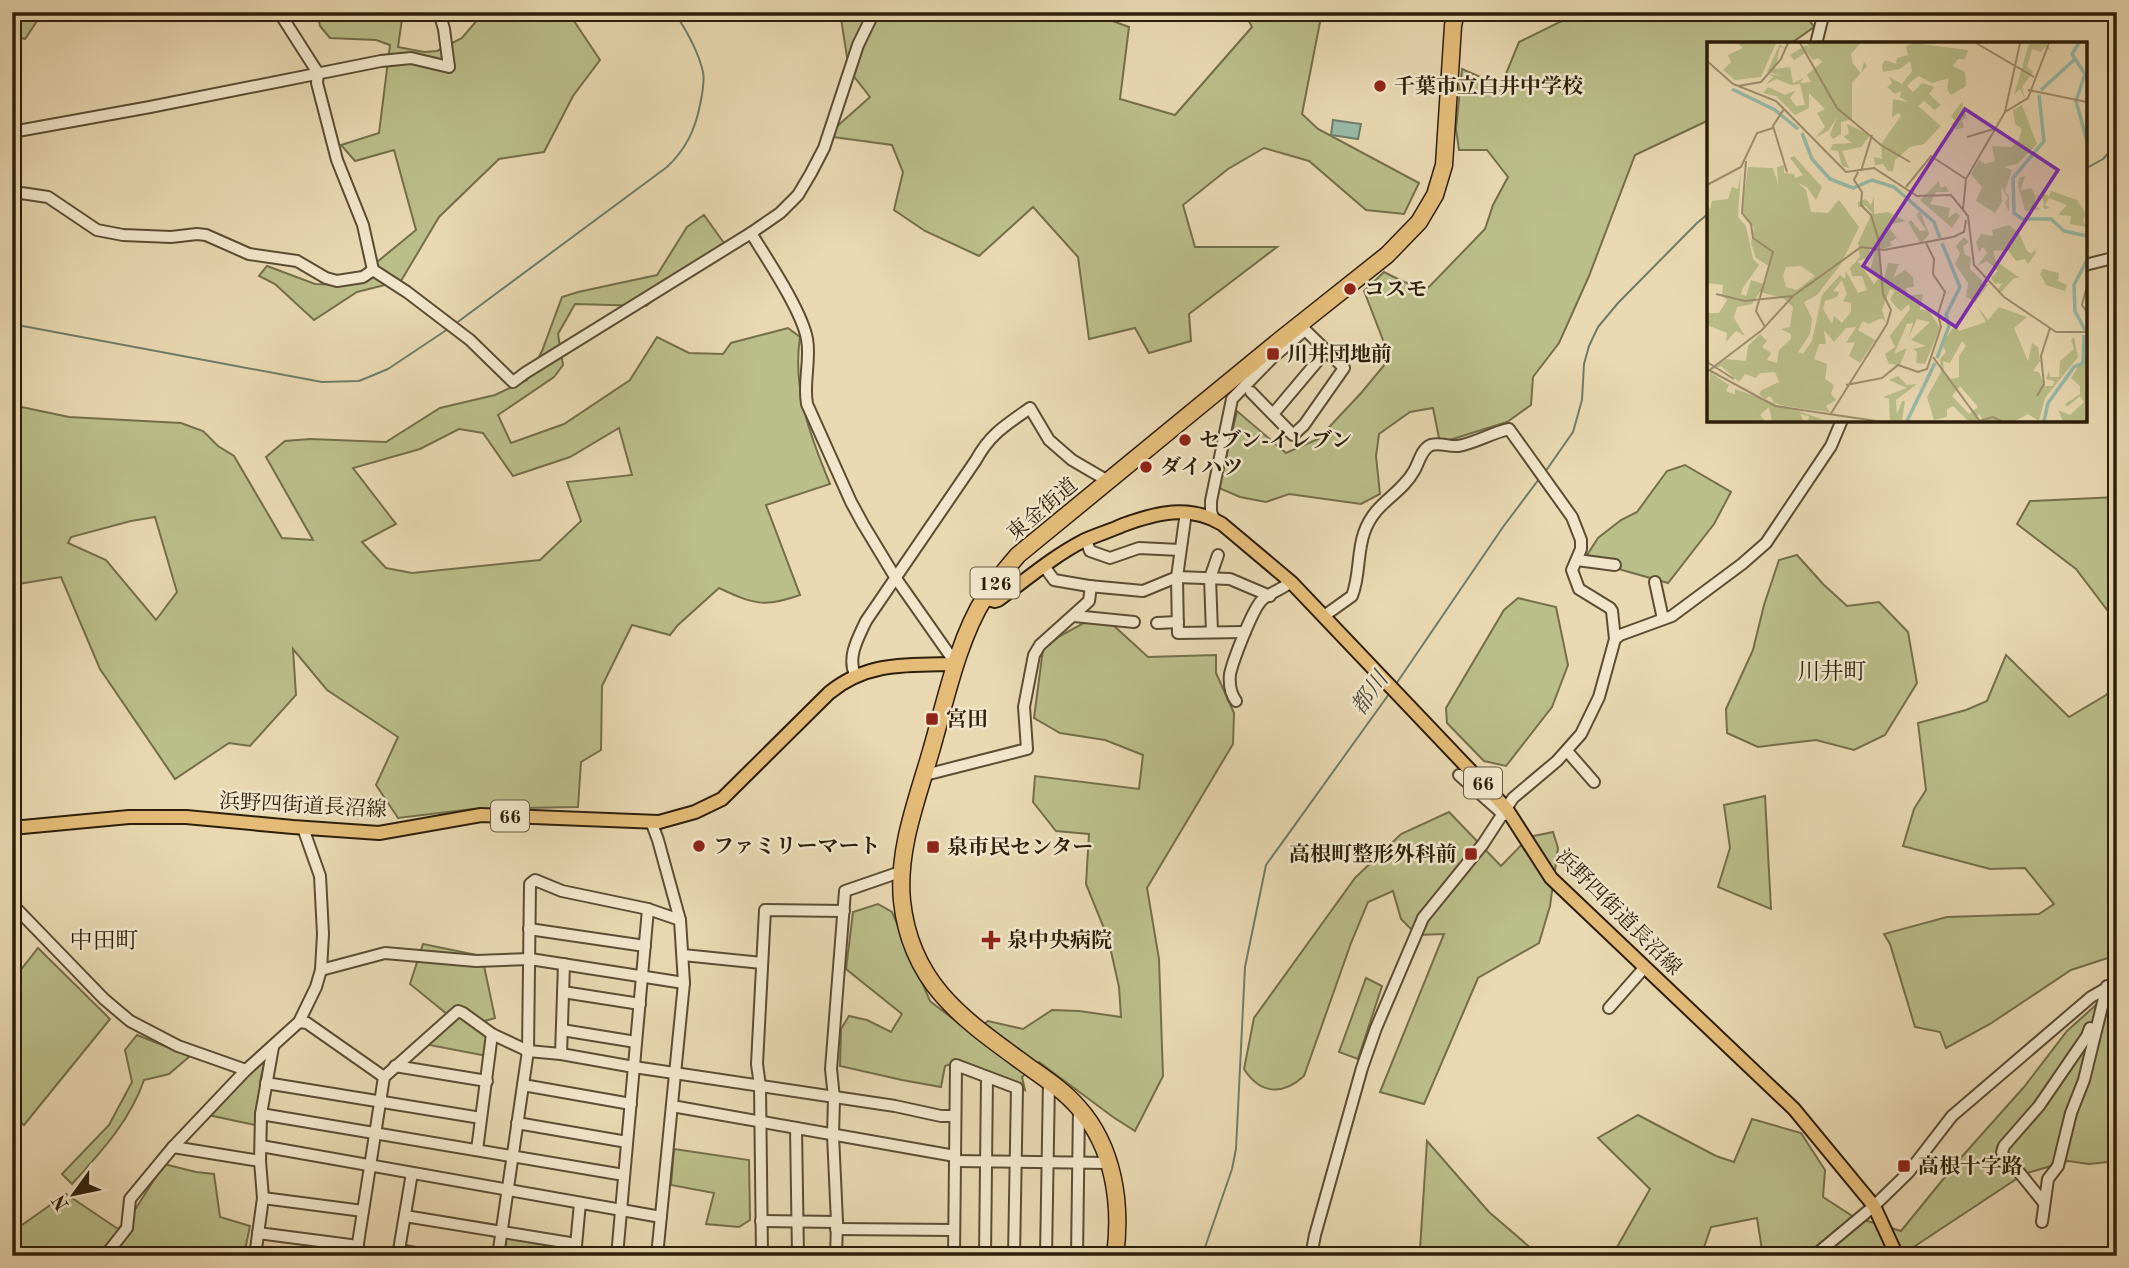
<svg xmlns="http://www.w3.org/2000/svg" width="2129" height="1268" font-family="'Old Standard TT','Noto Serif JP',serif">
	<rect width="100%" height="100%" fill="#e9d8b1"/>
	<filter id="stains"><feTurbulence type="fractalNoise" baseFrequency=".00286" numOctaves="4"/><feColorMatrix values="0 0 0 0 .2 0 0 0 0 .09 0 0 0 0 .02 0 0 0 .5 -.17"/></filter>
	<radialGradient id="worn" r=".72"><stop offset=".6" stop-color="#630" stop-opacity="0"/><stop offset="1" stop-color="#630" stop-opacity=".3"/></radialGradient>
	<g fill="#babe89" stroke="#746e4a" stroke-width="2" fill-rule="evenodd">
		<path d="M12 12H43L25 39 12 35Z"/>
		<path d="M317 12H403L398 47 424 52 437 51 462 38 484 12H559L572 18 600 60 573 96 544 152 499 159 439 217 401 281 357 292 314 320 275 284 259 276 267 266 315 284 349 285 416 230 394 150 355 161 341 145 379 133 390 45 376 40 330 38 320 26Z"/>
		<path d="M840 12H1088L1129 27 1120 99 1175 115 1252 27 1244 12H1322L1302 114 1318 129 1419 183 1404 214 1366 210 1309 161 1264 148 1228 169 1183 205 1195 247H1277L1189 314 1191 341 1149 353 1135 328 1089 339 1078 257 1033 207 979 256 925 231 894 210 903 172 892 145 826 136 870 97 849 70Z"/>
		<path d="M1580 12H1803L1814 27 1790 44H1709V120L1635 155 1589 276 1559 343 1533 377 1531 405 1507 422 1440 443 1433 408 1410 412 1379 434 1376 456 1380 494 1361 504 1289 494 1266 502 1240 497 1219 488 1237 411 1286 453 1318 439 1362 392 1390 358 1364 291 1384 272 1404 282 1428 288 1485 229 1493 205 1508 177 1487 150H1459L1456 129 1462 69 1501 86 1519 42Z"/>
		<path d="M704 215 724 243 646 306 575 304 558 334 563 365 554 377 498 415 511 443 564 424 630 380 657 337 689 353 723 354 731 343 788 328 800 337C792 389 811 438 830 484L766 505 800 595C764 608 753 604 719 588L678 625 670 635 632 625 602 686 601 750 581 762 578 807 473 809 398 818 376 785 398 737 327 690 293 649 296 695 250 746 229 743 175 779 100 669 61 577 12 585V405L69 417 181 423 203 431 218 446 234 456 282 538 313 540 266 457 285 441 310 439 386 442 440 408 495 395 527 380 542 351 562 297 578 292 657 275 687 227ZM619 428 632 475 567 482 581 521 540 560 412 573 386 568 362 542 396 524 353 468 420 449 459 429 483 433 513 476 570 457ZM155 517 177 592 156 620 106 560 68 543 71 537 131 521Z"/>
		<path d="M1685 465 1731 492 1714 524 1668 583 1622 570 1587 555 1598 538 1621 520 1637 512 1667 471Z"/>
		<path d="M2117 497V623L2076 569 2017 524 2030 501Z"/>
		<path d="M1797 555 1823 584 1847 606 1879 602 1908 632 1917 683 1885 735 1854 750 1816 740 1758 747 1727 733 1726 709 1753 650 1764 605 1779 560Z"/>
		<path d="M1518 598 1556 607 1568 665 1552 707 1506 766 1484 761 1447 723 1446 708 1504 610Z"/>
		<path d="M1089 620 1113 625 1148 657 1216 655V673L1234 713 1233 744 1147 888 1159 959 1163 1076 1135 1131 1113 1117 1039 1062 1022 1077 1025 1090 978 1068 959 1061 945 1066 941 1087 902 1080 840 1066 841 1029 849 1016 867 1020 891 1032 902 1014 846 969 853 912 878 904 892 912 930 1001 971 1033 988 1021 1023 1029 1052 1010 1079 1011 1121 1017 1119 987 1108 938 1086 884 1089 834 1056 831 1033 802 1035 776 1139 789 1143 755 1105 740 1060 733 1034 718 1043 649 1060 636Z"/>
		<path d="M2006 655 2069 717 2106 695 2117 683V955L2071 970 1990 1024 1946 1048 1940 1032 1915 1027 1890 944 1884 934 1947 917 2039 914 2054 904 2025 868 1990 869 1903 846 1914 809 1926 790 1918 723 1966 710 1987 701Z"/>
		<path d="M1765 796 1771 909 1718 887 1730 848 1724 805Z"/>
		<path d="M1449 812 1501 866 1529 837 1553 832 1558 848 1550 906 1539 943 1478 978 1424 1104 1380 1092 1444 934 1417 935 1401 919 1393 891 1368 902 1351 943 1304 1076C1282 1096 1260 1094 1244 1069L1254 1018 1355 878 1401 834Z"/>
		<path d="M423 944 482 956 495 1018 475 1024 487 1034V1056L424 1044 453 1019 410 984Z"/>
		<path d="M38 948 110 1019 24 1125 12 1115V981Z"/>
		<path d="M1366 978 1382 986 1358 1059 1339 1052Z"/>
		<path d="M2117 986V1161L2089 1164 2068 1161 2024 1174 1912 1248 1910 1256H1763L1757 1218 1711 1227 1701 1256H1612L1650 1189 1598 1138 1638 1115 1716 1156 1734 1162 1752 1119 1801 1133 1825 1170 1823 1197 1854 1217 1901 1231 1958 1161 2024 1087 2067 1031Z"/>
		<path d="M137 1035 190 1056 169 1074 144 1080C130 1121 101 1152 72 1184L62 1174 109 1125 132 1082 125 1050Z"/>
		<path d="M262 1059 265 1062 261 1077 257 1124 255 1125 208 1115 207 1113Z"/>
		<path d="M1427 1141 1489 1212 1540 1256H1444L1420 1249Z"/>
		<path d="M674 1149 749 1160 750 1220 739 1227 706 1224 714 1193 671 1185Z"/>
		<path d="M164 1164 196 1172 214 1174 220 1217 250 1226 245 1250 235 1256H12V1232L66 1194 118 1229 133 1213Z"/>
		<path d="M509 1235 570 1245 573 1256H501L504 1238Z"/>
	</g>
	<path fill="#97baa9" stroke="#6d7c69" stroke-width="2" d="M1333 120 1361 124 1358 139 1331 135Z"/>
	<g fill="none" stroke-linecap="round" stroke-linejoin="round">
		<g stroke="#6d7c69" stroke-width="2">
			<path d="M2085 169 2103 159 2117 143"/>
			<path d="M12 324 322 382 359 381 388 369 448 329"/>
			<path d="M455 324 667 167C686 149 695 130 700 105 702 95 705 82 703 72 698 50 687 31 674 12"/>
			<path d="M1545 472 1573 432 1582 400 1584 364 1589 346 1598 327 1618 303 1697 223 1709 213"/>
			<path d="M1396 684 1503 527 1539 479"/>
			<path d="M1202 1256 1232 1169 1236 1149 1245 967 1266 865 1389 694"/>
		</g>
		<g stroke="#5c4c34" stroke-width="14">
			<g id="minor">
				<path d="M279 12 318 73 317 83 337 160 363 225 373 270 407 292 470 340 513 382 525 373 751 233 780 213 798 195 811 173 824 148 858 45 874 12"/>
				<path d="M1816 44 1824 12"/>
				<path d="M12 132 150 107 381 61 411 58 449 67 444 29 439 12"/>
				<path d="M12 196 21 193 48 197 97 230 123 235 171 237 197 234 206 235 249 254 297 261 326 278 337 281 363 277 373 270"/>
				<path d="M751 233C767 259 802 311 807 339 811 360 803 382 807 404L851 502 863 524 895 577 956 664"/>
				<path d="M2085 265 2117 257"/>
				<path d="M1251 392 1293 435 1304 425 1344 368 1301 326"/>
				<path d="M1273 414 1326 351"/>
				<path d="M1186 512 1177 577 1178 633 1245 632"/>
				<path d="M1214 519 1211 512V501L1232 399 1272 358 1305 330"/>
				<path d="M1086 540 1090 551 1110 558 1139 548 1180 550"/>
				<path d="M1577 560 1615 565"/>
				<path d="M1044 566 1054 580 1089 586 1143 591 1177 577 1230 579 1270 596"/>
				<path d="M1655 582 1663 619"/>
				<path d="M1074 616 1134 622"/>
				<path d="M1324 616 1352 596C1360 576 1357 553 1364 533 1375 501 1400 496 1414 471 1419 463 1421 449 1431 445 1440 442 1449 447 1458 446 1476 443 1491 433 1509 429L1572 517 1581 540V549L1572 570 1579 589 1610 608 1612 611 1615 639"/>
				<path d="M1157 623 1178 622"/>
				<path d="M1212 632 1210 578 1218 555"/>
				<path d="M855 675C847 657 858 638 866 621L976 460C990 434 1006 425 1030 408L1049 440 1072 460 1108 481"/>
				<path d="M1236 701C1230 693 1229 684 1230 674 1233 661 1253 607 1263 599 1270 593 1282 589 1291 582"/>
				<path d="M1567 751 1594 782"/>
				<path d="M925 775 1027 749 1024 707 1034 655 1040 645 1089 601 1091 586"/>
				<path d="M1459 775 1504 815"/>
				<path d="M651 821 658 840 680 920 684 983 657 1256"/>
				<path d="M12 904 104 999 130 1021 178 1046 246 1070"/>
				<path d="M529 929 645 946"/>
				<path d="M683 955 762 963"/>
				<path d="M321 970 385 953 476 961 530 959 684 983"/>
				<path d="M563 992 640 1004"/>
				<path d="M1609 1008 1645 967"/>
				<path d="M299 1022 307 1023 384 1077"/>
				<path d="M562 1030 636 1042"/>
				<path d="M561 1054 564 964"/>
				<path d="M395 1066 487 1081"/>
				<path d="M266 1083 481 1118"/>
				<path d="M523 1085 631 1104"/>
				<path d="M672 1106 955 1156"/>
				<path d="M261 1114 624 1175"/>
				<path d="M517 1123 627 1142"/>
				<path d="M796 1128 798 1256"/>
				<path d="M261 1146 661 1217"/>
				<path d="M173 1147 260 1161"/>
				<path d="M477 1150 492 1034"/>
				<path d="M955 1161 1109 1163"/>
				<path d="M263 1198 363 1211"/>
				<path d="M2044 1203 2019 1172 2004 1157 2002 1152 2004 1146 2039 1106 2087 1036 2090 1028"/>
				<path d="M405 1216 576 1244"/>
				<path d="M761 1221 837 1222"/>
				<path d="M2042 1222 2048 1179 2058 1166 2071 1113 2084 1080 2107 986"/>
				<path d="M836 1229 954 1230"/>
				<path d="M258 1233 358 1246"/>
				<path d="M399 1250 431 1256"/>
				<path d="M105 1256 127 1228 130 1199 173 1147 246 1070 299 1022 316 987 321 970 323 934 320 876 303 828"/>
				<path d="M255 1256 263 1198 260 1161 261 1114 273 1047"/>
				<path d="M356 1256 384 1077 458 1011 463 1013 492 1034 528 1051 561 1054 634 1067 895 1106 941 1116H955"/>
				<path d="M398 1256 412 1173"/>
				<path d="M498 1256 528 1051 530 884 535 880 562 891 648 909 680 920"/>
				<path d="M575 1256 580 1203"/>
				<path d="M617 1256 648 909"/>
				<path d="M762 1256 760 1086 757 1064 765 910 844 911"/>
				<path d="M836 1256 837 1222 833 1135 834 1098 831 1069 845 891 903 871"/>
				<path d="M954 1256 956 1065 1017 1088 1014 1256"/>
				<path d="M985 1256 987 1077"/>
				<path d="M1046 1256 1049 1081"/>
				<path d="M1077 1256 1079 1108"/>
				<path d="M1311 1256 1315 1235 1362 1068 1376 1028 1423 918 1483 844 1513 798 1557 761 1581 734 1599 697 1615 639 1620 635 1672 616 1742 564 1766 543 1831 446 1842 420"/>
				<path d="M1814 1256 1874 1206 1908 1173 1952 1116 2091 997 2117 982"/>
			</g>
		</g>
		<g stroke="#2d1e0a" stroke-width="16">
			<g id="major">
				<path d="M984 598 995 601 998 600C1026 580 1052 557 1083 541 1096 535 1110 531 1123 525 1156 513 1189 504 1222 524L1291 582 1506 808 1551 878 1794 1109 1874 1206 1897 1256"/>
				<path d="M12 828 129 817H186L293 827 379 833 481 815 659 822 695 812 722 799 829 693C868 661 909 665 956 664"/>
			</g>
		</g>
		<g stroke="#2d1e0a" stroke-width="19">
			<path id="highway" d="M1115 1256C1122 1204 1114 1147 1078 1107 1064 1091 1046 1079 1029 1067 966 1021 911 986 902 901 897 850 917 800 931 751 945 703 958 639 985 597 995 582 1006 569 1018 555L1280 340 1387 255 1419 222 1435 195 1444 165 1453 26 1456 12"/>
		</g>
		<use href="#minor" stroke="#f1e6cc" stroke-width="10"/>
		<use href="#major" stroke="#e4bc78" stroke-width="12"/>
		<use href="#highway" stroke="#e4bc78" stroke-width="16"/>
	</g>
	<g fill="#8f2418" stroke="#f1e6cc" stroke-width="2.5">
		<circle cx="1380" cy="86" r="7"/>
		<circle cx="1350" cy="289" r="7"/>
		<rect x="1266" y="347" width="14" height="14" rx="3.5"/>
		<circle cx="1185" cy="440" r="7"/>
		<circle cx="1146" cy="467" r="7"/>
		<rect x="925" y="712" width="14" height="14" rx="3.5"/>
		<circle cx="699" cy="846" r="7"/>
		<rect x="926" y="840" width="14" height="14" rx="3.5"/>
		<rect x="1464" y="847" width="14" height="14" rx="3.5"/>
		<path d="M987.5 929.5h7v7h7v7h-7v7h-7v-7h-7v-7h7z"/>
		<rect x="1897" y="1159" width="14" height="14" rx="3.5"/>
	</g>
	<g text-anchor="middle" stroke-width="5" stroke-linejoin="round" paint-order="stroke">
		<g fill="#f1e6cc" stroke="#685a44" stroke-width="2">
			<rect x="970.5" y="567.5" width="49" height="31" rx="5"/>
			<rect x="1464" y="767.5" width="38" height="31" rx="5"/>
			<rect x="491" y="800.5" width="38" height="31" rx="5"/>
		</g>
		<g font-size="19" font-weight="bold" fill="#2d1e0a">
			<text x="995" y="590">126</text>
			<text x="1483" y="790">66</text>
			<text x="510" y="823">66</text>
		</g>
		<g font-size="21" font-weight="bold" fill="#2d1e0a" stroke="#f1e6cc" text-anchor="start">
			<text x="1394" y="93">千葉市立白井中学校</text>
			<text x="1364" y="296">コスモ</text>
			<text x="1287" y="361">川井団地前</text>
			<text x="1199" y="447">セブン-イレブン</text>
			<text x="1160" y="474">ダイハツ</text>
			<text x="946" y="726">宮田</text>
			<text x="713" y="853">ファミリーマート</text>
			<text x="947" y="854">泉市民センター</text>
			<text x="1457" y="861" text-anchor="end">高根町整形外科前</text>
			<text x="1007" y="947">泉中央病院</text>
			<text x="1918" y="1173">高根十字路</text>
		</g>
		<g font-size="21" fill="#2d1e0a" stroke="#f1e6cc">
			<text transform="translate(1042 509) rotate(-40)" y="7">東金街道</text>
			<text transform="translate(303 805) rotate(3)" y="7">浜野四街道長沼線</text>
			<text transform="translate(1619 912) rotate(45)" y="7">浜野四街道長沼線</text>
		</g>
		<g font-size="23" fill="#2d1e0a" stroke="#f1e6cc">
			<text x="1832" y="679">川井町</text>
			<text x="104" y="948">中田町</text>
		</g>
		<g font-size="23" font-style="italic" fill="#4d4d3a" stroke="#f1e6cc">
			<text transform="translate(1369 693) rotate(-55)" y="8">都川</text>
		</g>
	</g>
	<g transform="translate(1707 42)">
		<rect width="380" height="380" fill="#e9d8b1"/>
		<path d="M30 1H69L54 35 28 38 16 28 24 20 21 13 36 6ZM100 1H154L144 12 146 22 154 31 157 20 160 24 145 41V77L134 80V92L126 97 123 93 130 75 122 88 108 96 118 85 110 71 118 67 102 51V66L88 73 69 54 56 51 61 45 78 53 89 48 83 56 89 64 98 63 93 42 84 43 69 37 58 43 66 35 62 32 77 34 60 30 73 2 78 7 73 5 68 27 83 25 86 41 97 36 93 41 104 40 100 33 115 20 111 16 106 18 100 10 87 18 83 13 99 3 103 6ZM207 1 261 8 258 17H251L246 24 258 30 259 44 244 53 240 47 242 36 225 41 212 34 206 38 200 44 206 50 215 41 227 45 222 52 234 63 228 68 217 59 211 64 234 84 217 102 203 105 188 118 186 129H181L176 122 168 123 167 115 175 117 174 102 194 74 192 71 185 75 186 57 201 60 193 55 194 49 188 52 180 45 185 41 182 35 195 42 205 29 203 19 193 27 176 30 175 24 178 18 189 22 190 16 201 13 199 4ZM338 1 346 10 338 5 334 10 325 7 320 25 326 30 315 45 318 57 313 47 307 53 322 2ZM255 60 260 76 255 78 257 85 249 88 247 82 243 84 248 79 244 74ZM315 63 330 102 310 122 297 125 305 128 298 149 302 155V170L298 161 301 156 294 145 295 160 288 171 269 159 275 145 264 132 272 118 278 122 288 119 285 104 305 105 312 97 315 87 308 82 306 68ZM140 82 163 93 154 105 135 109 142 126 135 124 131 109 123 108 126 102 145 101 137 95 142 91ZM87 114 115 145 109 158 100 145 91 141 99 148 104 170 121 171 132 158 152 185 134 222 110 253 97 260 105 277 103 292 91 310 96 312 105 299 115 253 133 233 138 237 139 229 151 251 160 248 155 234H145L143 226 153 215 151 201 165 171 159 164 151 165V160L159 157 164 163 167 155V172L181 170 199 179 180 183 190 196 183 200 185 204 173 207 176 241 181 221 192 222 186 236 198 228 206 235 207 245 199 246 200 254 216 252 213 267 222 269 233 286 218 322 209 321 210 310 206 307 219 304 204 298 223 280 210 277 201 297 206 281 200 282 187 312 200 306 193 323 182 322 178 312 188 305 183 294 203 267 202 262 194 269 190 266 183 257 188 249 183 247 175 268 179 281 175 276 161 282 156 279 151 288 168 298 153 321 142 314 148 300 139 301 149 285 139 286 127 300 117 288 119 302H112L107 317 120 322 118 337 127 343 124 352 129 358 119 364 123 370 69 363 63 354 58 357 52 352 55 348 72 340 68 330 53 331 49 336 38 332 32 340 14 324 4 328 19 317 39 319 41 304 53 292 60 299 55 305 64 311 60 318 70 321 72 308 84 297V292L74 287 83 285 86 265 76 256 53 250 45 262 30 265 27 276 38 294 29 289 19 300 20 291 0 283V271H12L20 258 15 254 16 243 0 241V161L3 167 5 159 21 157 25 145 31 147 34 129 31 175 39 184 46 217 52 223 36 246 34 252 39 254 44 238 56 242 63 225 49 216 44 201 47 186 35 169 41 125 66 126 71 142 70 125 77 123V131L87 132 89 140 88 136 96 133 83 116ZM163 205 168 209 163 230 171 237 167 242 151 219 162 215ZM94 224 108 234 90 248 79 245 76 234 79 225ZM135 238 140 252 136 259 144 261V270L135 281 127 274 125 282 116 267 118 259 130 255 132 250 126 249ZM318 134 314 148 324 146 329 155 334 151 342 154 344 149 370 158 380 173 376 178 380 185 363 182 364 174 351 173 360 163 342 156 338 163 343 166 337 167 336 157 329 155 327 164 334 167 318 169 311 144 312 136ZM232 139 233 146 239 144 242 150H229L223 162 243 166 241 176 249 170 253 174 245 186 213 158ZM213 169 222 192 214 202 201 180 204 178 213 189 219 188 209 173ZM302 183 312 191 320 209 325 212 328 207 329 211 321 222 318 217 309 219 301 208 286 209 289 219 313 236H307L294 250 291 247 296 241 288 242 284 236 291 229 280 219 270 224 280 211 276 205 272 210 269 200 274 192 286 194 285 188ZM257 195 262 200 256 204 258 213 264 215 263 227 275 238V244L279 242H282L268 260 259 255 261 241 248 222 253 212 249 204ZM336 227 352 231 351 239 360 243 358 249 339 243 333 232ZM270 264 281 278 292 265 320 275 307 286 321 319 325 301 331 305 333 319 326 329 332 330 338 344H346L347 339 339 337 342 329 343 335H352L353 319 367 307 364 298 367 295 371 315 338 356 332 379 321 372 308 379H276L272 371 270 379H261L246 364 240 367V375L227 378 220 355 234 330 233 317 239 310 235 302 248 283 252 289 279 280ZM255 299 259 304 252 314V335L244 337 237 332 236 319 243 321ZM253 344 271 365 262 372 245 354ZM380 310V379H356L351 368 363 373 377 360 373 354 360 365 358 362 373 352V344L364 336ZM3 330 22 343 19 349 23 351 28 352V347L120 379H101L102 374 93 372 97 379H65L62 365 53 373 58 379H0ZM191 334 200 343 210 342 189 358 190 372 195 359H198L195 379H183L182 357 176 355 200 346 182 338Z" fill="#babe89" fill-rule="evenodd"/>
		<path fill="none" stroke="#97baa9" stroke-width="3.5" d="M372 1 365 12 378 32 369 59 380 99M25 47 68 68 91 87M334 48 368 17M332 53 337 99 306 136 307 171 315 177H344L357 189 380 194M95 91 105 117 123 137 146 146 165 138 187 145 227 180 233 196M378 288 368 269 367 243 380 218M230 316 242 284 239 273 253 245 235 201M200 379 228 321M337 379 341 361 367 325 376 321 377 293"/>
		<path fill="none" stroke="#9e8e6e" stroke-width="2" d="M93 1 130 66 174 103 203 120M269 1 327 35M0 19 26 42 69 59 139 130 167 126 210 154 244 153 261 174 267 223 297 255 349 290H380M31 44 54 40 74 17 81 1M321 48 380 60M77 67 66 84 80 130M298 70 321 56 342 1M260 95 290 86M39 119 35 171 44 182 46 196 66 210 49 269 58 285M154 129 165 93M0 143 34 125 50 91 66 86M199 145 224 114 259 137M256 167 259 137 298 70 313 1M380 244 375 263 380 270M9 252 38 259 86 254M226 315 272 378M0 320 27 337M0 327 68 364 169 379M0 330 55 288 86 254 154 205 177 208 246 195 257 190 259 178M139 343 175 336 191 323 211 330 220 327 234 285 231 272 238 250 226 232 227 217 219 201M330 354 337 342 334 314 343 286M123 373 180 282 184 268 176 252 171 196 164 173 154 163 155 150 147 138 151 130M272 379 286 375 294 379"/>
		<path fill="#7b2cbf" fill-opacity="0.15" stroke="#7b2cbf" stroke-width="3.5" d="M258 67 351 128 249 285 156 224Z"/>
		<rect width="380" height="380" fill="none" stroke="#2d1e0a" stroke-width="3.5"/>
	</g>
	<rect width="2129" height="1268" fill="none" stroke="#e9d8b1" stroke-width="42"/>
	<rect x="14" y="14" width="2101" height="1240" fill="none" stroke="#2d1e0a" stroke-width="3.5"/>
	<rect x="21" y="21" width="2087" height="1226" fill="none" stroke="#2d1e0a" stroke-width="2"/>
	<g transform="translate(74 1194) rotate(237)" stroke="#f1e6cc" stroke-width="5" paint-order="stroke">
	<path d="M0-5L12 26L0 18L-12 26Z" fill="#2d1e0a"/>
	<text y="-10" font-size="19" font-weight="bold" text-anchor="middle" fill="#2d1e0a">N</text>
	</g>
	<rect width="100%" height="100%" filter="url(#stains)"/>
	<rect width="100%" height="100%" fill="url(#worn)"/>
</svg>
